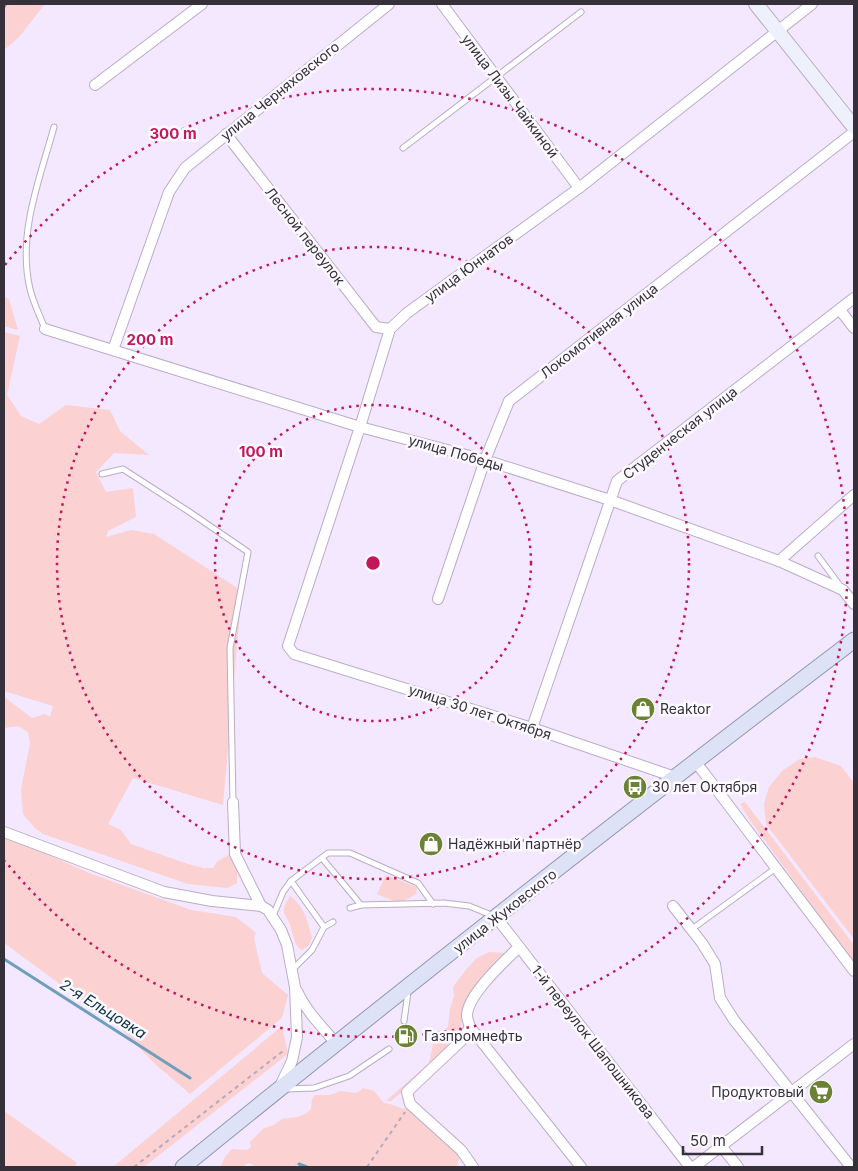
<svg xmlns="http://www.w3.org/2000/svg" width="858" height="1171" font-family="Inter,sans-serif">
	<rect width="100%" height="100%" fill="#f3e8ff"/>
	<g fill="#fbd1d1">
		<path d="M4 4H45L19 37 4 50Z"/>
		<path d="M4 297 9 299 18 330 4 326Z"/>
		<path d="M4 332 20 336 7 395 21 416 39 424 66 405 110 410 120 431 149 455 114 453 96 472 106 492 133 488 136 517 108 531 106 537 131 530 154 534 242 591 223 805 133 778 108 824 121 830 131 844 188 864 203 868H213L217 862 230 854 237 863V883L227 888 188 884 43 834 35 828 23 814 21 789 30 743 28 732 18 726 4 728V697L32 718 45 714 50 717 53 706 4 691Z"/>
		<path d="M815 757 841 766 854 783V939L766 824 764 804 769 787 782 771 800 759Z"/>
		<path d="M745 802 854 945V963L749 819 740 804Z"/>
		<path d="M4 835 89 873 191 910 236 917 256 933 254 938 262 973 288 995 282 1018 190 1094 155 1064 121 1029 4 943Z"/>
		<path d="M386 875 417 887 416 894C399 906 394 901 377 894Z"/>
		<path d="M290 896C305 907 307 921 312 937L309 945 302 950 296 945 289 922 284 913V907Z"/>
		<path d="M489 952 505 953 503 959 498 964 489 969 479 979 467 1002 457 1041 419 1078 391 1101H386L429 1063 434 1040 448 1027 450 1009 454 996 453 987 465 971 477 958Z"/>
		<path d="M282 1026 288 1054 144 1167H113Z"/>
		<path d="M363 1088 374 1091 384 1103C393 1104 400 1109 408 1109L461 1150 457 1167H256L249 1163 242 1167H220L225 1157 232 1149 247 1150 251 1147 250 1142 264 1128 274 1125 282 1119 298 1117 307 1113 311 1109 312 1099 315 1095H330L340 1091 355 1093 360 1091Z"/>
		<path d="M4 1111 77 1163 74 1167H4Z"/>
	</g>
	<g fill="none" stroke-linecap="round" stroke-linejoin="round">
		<g stroke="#709fbe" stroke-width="3">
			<path d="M4 7 6 4"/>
			<path d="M4 959 190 1078"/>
			<path d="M299 1164 307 1167"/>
		</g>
		<g stroke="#baacc7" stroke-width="7">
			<g id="lane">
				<path d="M403 148 581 12"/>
				<path d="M45 329C40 316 33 302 30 289 17 234 40 178 54 127"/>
				<path d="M102 474 123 469 188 511 248 552 230 648 233 802"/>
				<path d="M818 556 841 587"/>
				<path d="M322 858 361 905"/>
				<path d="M291 881 324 927"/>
				<path d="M350 908 361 905 444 903 469 906 494 916"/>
				<path d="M273 916 283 892 291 881 328 853H350L418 883 433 904"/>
				<path d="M692 929 776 868"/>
				<path d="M293 969 312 950 324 927 333 922"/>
				<path d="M404 1021 408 992"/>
				<path d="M286 1089 314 1088 349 1076 389 1049"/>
			</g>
		</g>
		<g stroke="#baacc7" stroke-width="12">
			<g id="street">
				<path d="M442 4 579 188"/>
				<path d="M95 85 202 4"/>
				<path d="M226 134 376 327 390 329"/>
				<path d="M840 310 854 328"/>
				<path d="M45 329 360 427 485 460 610 500 779 561 843 590 854 604"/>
				<path d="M113 350 169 192 185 168 389 4"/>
				<path d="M779 561 854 495"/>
				<path d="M438 599 485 460 509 401 854 132"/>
				<path d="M532 728 617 481 854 298"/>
				<path d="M695 761 854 971"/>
				<path d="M675 777 532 728 294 654 288 646 360 427 390 329 407 313 579 188 812 4"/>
				<path d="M233 802 235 854 261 906"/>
				<path d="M4 832 164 892 212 901 261 906 268 910 281 930 287 945 295 987 297 1037 292 1061 281 1084"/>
				<path d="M673 906 702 943 715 964 720 998 734 1020 851 1167"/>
				<path d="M496 917 690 1167"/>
				<path d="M519 947C505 961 468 994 467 1015 467 1019 469 1024 470 1027L581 1167"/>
				<path d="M297 991C306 1011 322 1027 336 1043"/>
				<path d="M470 1027 461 1041 407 1092 410 1104 461 1150 473 1167"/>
				<path d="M721 1146 738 1167"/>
				<path d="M694 1167 854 1044"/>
			</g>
		</g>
		<g stroke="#baacc7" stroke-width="16">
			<path id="secondary" d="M756 4 854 127"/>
		</g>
		<g stroke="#9397b2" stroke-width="17">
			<path id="primary" d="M183 1167C403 988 628 812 854 640"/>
		</g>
		<g stroke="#b3aabd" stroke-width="2" stroke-dasharray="4 4" stroke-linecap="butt">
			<path d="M134 1167 283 1051"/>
			<path d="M367 1167 405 1112"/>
		</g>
		<use href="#lane" stroke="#fff" stroke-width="5"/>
		<use href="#street" stroke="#fff" stroke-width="10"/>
		<use href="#secondary" stroke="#eef1fb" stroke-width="14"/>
		<use href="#primary" stroke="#dde2f7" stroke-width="15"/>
	</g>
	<g fill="none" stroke="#c2185b" stroke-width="2.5" stroke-dasharray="2.5 5">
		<circle cx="373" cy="563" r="158"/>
		<circle cx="373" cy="563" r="316"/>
		<path d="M5 265A474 474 0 1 1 5 861"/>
	</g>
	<defs>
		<g id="shop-disc" transform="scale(1.25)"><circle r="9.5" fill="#6b8133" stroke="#fcf9ff"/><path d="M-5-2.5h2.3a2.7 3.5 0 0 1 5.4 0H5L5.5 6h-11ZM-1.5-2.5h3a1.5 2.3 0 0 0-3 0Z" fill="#fff"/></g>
		<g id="bus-disc" transform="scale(1.25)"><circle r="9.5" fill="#6b8133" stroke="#fcf9ff"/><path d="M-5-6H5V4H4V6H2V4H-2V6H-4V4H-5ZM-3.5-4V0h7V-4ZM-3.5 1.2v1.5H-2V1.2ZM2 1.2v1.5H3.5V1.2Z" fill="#fff"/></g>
		<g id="fuel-disc" transform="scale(1.25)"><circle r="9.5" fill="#6b8133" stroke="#fcf9ff"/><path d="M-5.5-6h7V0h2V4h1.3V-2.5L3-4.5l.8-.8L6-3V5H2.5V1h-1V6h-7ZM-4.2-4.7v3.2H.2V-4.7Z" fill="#fff"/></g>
		<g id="supermarket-disc" transform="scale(1.25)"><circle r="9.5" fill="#6b8133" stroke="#fcf9ff"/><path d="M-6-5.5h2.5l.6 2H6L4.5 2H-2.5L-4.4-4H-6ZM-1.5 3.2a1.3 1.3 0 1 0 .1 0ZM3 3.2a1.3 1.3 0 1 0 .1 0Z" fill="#fff"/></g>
	</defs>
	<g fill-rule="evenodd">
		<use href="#shop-disc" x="643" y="709"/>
		<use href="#bus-disc" x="635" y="787"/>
		<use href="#shop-disc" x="431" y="844"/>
		<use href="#fuel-disc" x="406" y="1036"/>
		<use href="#supermarket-disc" x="821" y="1092"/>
	</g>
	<g text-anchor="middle" stroke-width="5" stroke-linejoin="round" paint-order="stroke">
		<g font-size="14" fill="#35303a" stroke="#fcf9ff">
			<text transform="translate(280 91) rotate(-39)" y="5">улица Черняховского</text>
			<text transform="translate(510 96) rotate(53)" y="5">улица Лизы Чайкиной</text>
			<text transform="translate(305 236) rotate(52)" y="5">Лесной переулок</text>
			<text transform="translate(469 268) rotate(-36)" y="5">улица Юннатов</text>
			<text transform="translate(599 331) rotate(-38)" y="5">Локомотивная улица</text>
			<text transform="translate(680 433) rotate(-38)" y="5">Студенческая улица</text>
			<text transform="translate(456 453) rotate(16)" y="5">улица Победы</text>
			<text transform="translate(480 712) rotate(18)" y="5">улица 30 лет Октября</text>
			<text transform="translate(505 911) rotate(-38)" y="5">улица Жуковского</text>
			<text transform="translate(593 1042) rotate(52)" y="5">1-й переулок Шапошникова</text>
		</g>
		<g font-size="14" fill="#35303a" stroke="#fcf9ff" text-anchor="start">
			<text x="660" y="714">Reaktor</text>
			<text x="652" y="792">30 лет Октября</text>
			<text x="448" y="849">Надёжный партнёр</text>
			<text x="424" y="1041">Газпромнефть</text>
			<text x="804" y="1097" text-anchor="end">Продуктовый</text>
		</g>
		<g font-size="15" font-style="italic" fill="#0c334a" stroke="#fcf9ff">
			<text transform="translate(103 1009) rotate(32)" y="5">2-я Ельцовка</text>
		</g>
	</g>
	<circle cx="373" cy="563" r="8" fill="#c2185b" stroke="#fcf9ff" stroke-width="2.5"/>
	<g font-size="15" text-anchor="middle" font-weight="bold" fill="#c2185b" stroke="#fcf9ff" stroke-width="5" stroke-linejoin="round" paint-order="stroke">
		<text x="173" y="139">300 m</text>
		<text x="150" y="345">200 m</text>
		<text x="261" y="457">100 m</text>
	</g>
	<rect width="858" height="1171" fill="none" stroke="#35303a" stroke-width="10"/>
	<path d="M683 1146v8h79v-8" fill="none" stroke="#35303a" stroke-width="2.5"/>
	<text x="690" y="1146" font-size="15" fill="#35303a" stroke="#fcf9ff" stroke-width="4" paint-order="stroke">50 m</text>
</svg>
